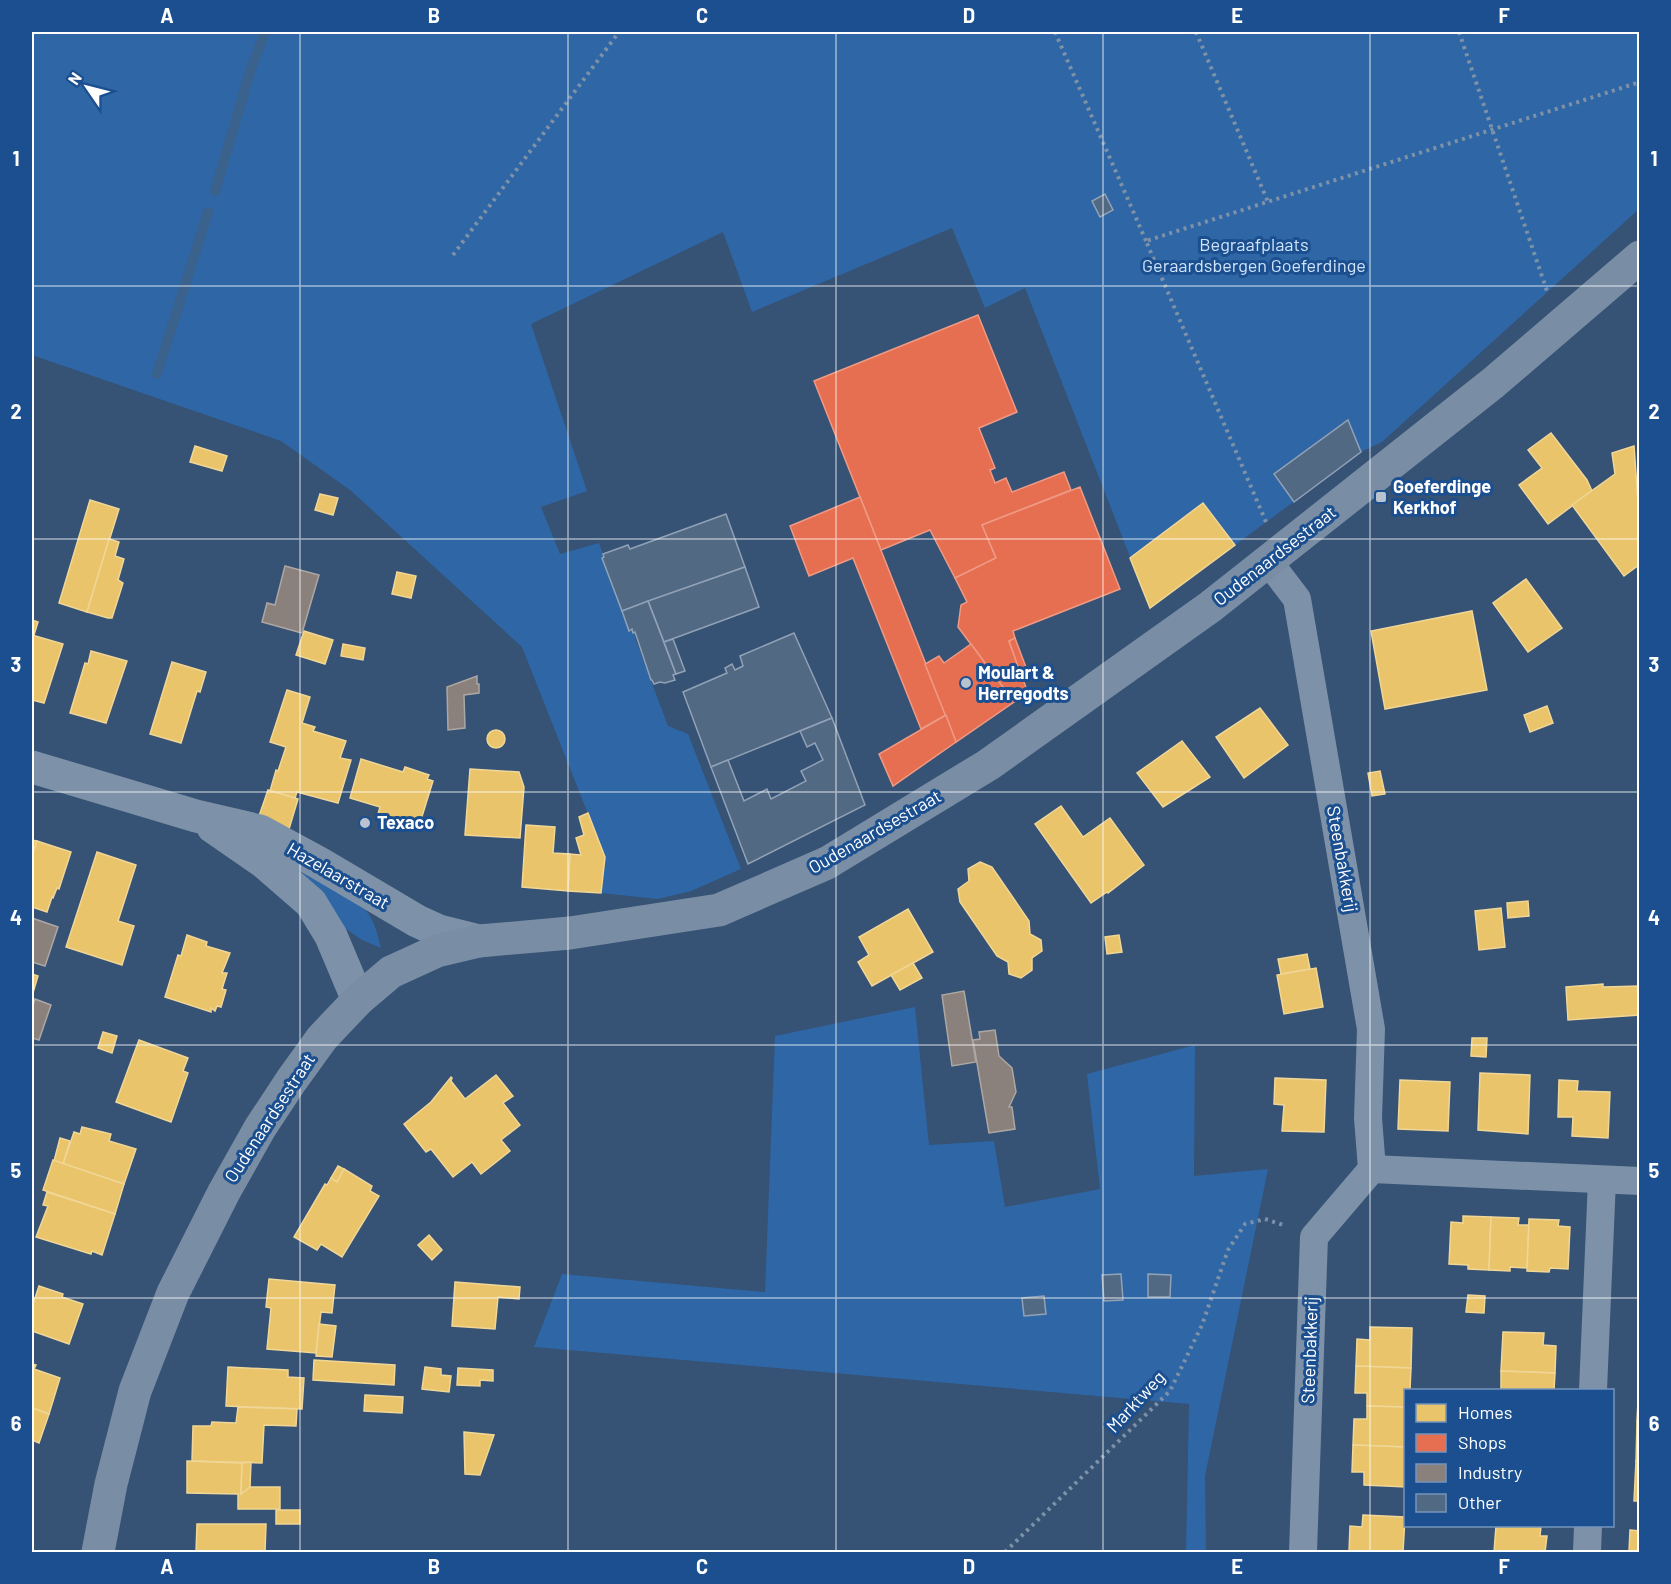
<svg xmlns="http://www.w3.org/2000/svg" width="1671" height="1584" font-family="Barlow,sans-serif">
	<rect width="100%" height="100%" fill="#365274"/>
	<g fill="#2f66a5">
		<path d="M32 32H1639V209L1382 442 1361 452 1150 608 1025 288 985 308 952 228 752 312 723 232 531 324 587 491 541 507 560 554 599 543 604 557 602 558 629 630 632 629 635 632V638L668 726 688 734 741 869 691 891 658 899 601 893 605 857 522 647 350 490 281 441 32 355Z"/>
		<path d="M298 871C321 882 351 893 367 912 375 922 378 936 381 948L362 940 339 924Z"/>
		<path d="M915 1007 929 1145 994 1141 1005 1207 1100 1189 1087 1074 1195 1045 1194 1176 1268 1169 1205 1476 1206 1552H1186L1189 1404 534 1347 562 1274 765 1292 775 1036Z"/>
	</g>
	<g fill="#e9c46a" stroke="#f0d697" stroke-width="1.5">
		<path d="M1551 433 1587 480 1592 491 1548 524 1519 485 1542 468 1528 450Z"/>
		<path d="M195 446 227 456 222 471 190 462Z"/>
		<path d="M1634 446 1640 530V564L1624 576 1572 505 1615 474 1612 453Z"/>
		<path d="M320 494 338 498 333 515 315 510Z"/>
		<path d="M90 500 119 509 87 612 59 603Z"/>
		<path d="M1203 503 1235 545 1150 608 1130 558Z"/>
		<path d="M109 539 119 542 115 556 124 559 118 580 123 583 112 618H108L87 612Z"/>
		<path d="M397 572 416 576 411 598 392 594Z"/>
		<path d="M1526 579 1562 628 1528 652 1493 603Z"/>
		<path d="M1472 611 1487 690 1385 709 1371 631Z"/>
		<path d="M32 620 38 622 34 635H32Z"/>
		<path d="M304 631 333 640 325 664 296 655Z"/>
		<path d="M32 635 63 644 44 703 32 700Z"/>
		<path d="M343 644 365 648 363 660 341 656Z"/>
		<path d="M91 651 127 661 106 723 70 713 85 663 88 664Z"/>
		<path d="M172 662 206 672 200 692 197 691 181 743 150 734Z"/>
		<path d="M287 690 310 697 302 723 315 727 313 731 346 741 340 758 351 760 338 803 297 792 295 798 270 791 276 770 278 771 286 747 270 742Z"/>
		<path d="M1547 706 1553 723 1530 732 1524 715Z"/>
		<path d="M1260 708 1288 745 1244 778 1216 737Z"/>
		<circle cx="496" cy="739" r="9"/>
		<path d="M1182 741 1210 777 1163 807 1137 773Z"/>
		<path d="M361 759 403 772 405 767 429 775 427 779 433 781 420 823 418 822 417 826 378 814 380 807 350 798Z"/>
		<path d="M470 769 519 772 524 787 520 838 465 835Z"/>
		<path d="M1380 771 1385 794 1372 796 1368 773Z"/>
		<path d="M268 790 298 799 289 829 258 819Z"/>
		<path d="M1061 806 1083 837 1110 818 1144 865 1108 893 1107 892 1091 903 1035 824Z"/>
		<path d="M588 813 605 857 601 893 568 891 570 854 581 855 576 838 584 835 579 817Z"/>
		<path d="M526 825 555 827 553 853 570 854 568 891 522 887Z"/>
		<path d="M32 840 37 841 32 856Z"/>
		<path d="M37 841 71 852 59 889 57 888 53 898 52 897 47 912 32 907V856Z"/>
		<path d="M97 852 136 865 118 921 134 926 122 965 66 947Z"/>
		<path d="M980 862 992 867 1029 921 1030 934 1041 940 1042 951 1032 958V970L1021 978 1009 974 1008 962 997 956 960 902 958 889 969 881 968 869Z"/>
		<path d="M1528 901 1529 916 1508 918 1507 903Z"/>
		<path d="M1501 908 1505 947 1479 950 1475 911Z"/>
		<path d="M908 909 933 952 872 986 858 962 869 955 859 937Z"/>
		<path d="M187 935 207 942 206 946 230 953 222 973H227L222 989 226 990 221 1007 217 1006 215 1011 211 1008V1012L165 997 178 955 181 956Z"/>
		<path d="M1119 935 1122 952 1107 954 1105 937Z"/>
		<path d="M1307 954 1310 969 1281 974 1278 959Z"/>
		<path d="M913 963 922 978 900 990 891 975Z"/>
		<path d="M1316 968 1323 1007 1284 1014 1277 975Z"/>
		<path d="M32 974 38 976 32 996Z"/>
		<path d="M1603 984V987L1640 986V1015L1568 1020 1566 987Z"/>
		<path d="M103 1032 117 1036 112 1053 98 1048Z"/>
		<path d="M1472 1038H1487L1486 1057 1471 1056Z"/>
		<path d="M139 1040 188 1058 183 1071 188 1073 171 1122 116 1102Z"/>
		<path d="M1480 1073 1530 1075 1528 1134 1478 1130Z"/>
		<path d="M496 1075 513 1096 503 1103 520 1125 501 1140 510 1151 481 1174 472 1162 453 1177 431 1149 426 1152 404 1124 431 1102 451 1077 452 1078 451 1081 465 1099Z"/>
		<path d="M1275 1078 1326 1080 1324 1132 1282 1131 1284 1105 1274 1104Z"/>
		<path d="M1400 1080 1450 1082 1448 1131 1398 1129Z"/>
		<path d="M1559 1080 1578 1081 1577 1091 1610 1092 1608 1138 1572 1136 1573 1117H1558Z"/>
		<path d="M82 1127 111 1134 109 1141 136 1149 124 1184 63 1164 74 1132 80 1134Z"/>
		<path d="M60 1138 70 1141 63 1164 54 1161Z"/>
		<path d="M53 1160 124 1184 115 1214 43 1190Z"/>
		<path d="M338 1166 344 1169 337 1182 331 1178Z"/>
		<path d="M344 1169 372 1186 370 1191 379 1196 342 1257 321 1244 317 1250 294 1237 325 1184 327 1185 331 1178 337 1182Z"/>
		<path d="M47 1192 115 1214 102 1255 92 1251 91 1254 36 1237 48 1206 43 1205Z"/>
		<path d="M1463 1216 1491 1217 1489 1270 1468 1269V1265L1449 1264 1451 1222 1463 1223Z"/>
		<path d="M1491 1217 1519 1218 1518 1225H1529L1527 1268 1510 1267V1271L1489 1270Z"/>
		<path d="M1529 1219 1559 1220 1558 1226 1570 1227 1568 1269 1550 1268 1549 1272 1527 1271Z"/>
		<path d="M429 1235 442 1250 432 1260 418 1245Z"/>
		<path d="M269 1279 335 1285 332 1313 321 1312 316 1353 267 1349 271 1308 266 1307Z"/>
		<path d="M455 1282 520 1287 519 1299 498 1297 495 1329 452 1326Z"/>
		<path d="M39 1286 63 1294 62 1297 83 1304 69 1344 32 1331V1307Z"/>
		<path d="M1468 1295 1485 1296 1484 1313 1466 1312Z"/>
		<path d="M319 1324 336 1326 332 1357 316 1356Z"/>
		<path d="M1370 1327 1412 1328 1411 1368 1356 1366 1357 1339 1370 1340Z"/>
		<path d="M1503 1332 1544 1333 1543 1345 1556 1346 1555 1373 1501 1371Z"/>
		<path d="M314 1360 395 1365 394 1385 313 1380Z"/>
		<path d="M32 1364 36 1365 34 1369 60 1378 49 1414 32 1408Z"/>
		<path d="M1356 1366 1411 1368 1410 1390H1406V1407L1367 1406V1393H1355Z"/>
		<path d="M228 1367 288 1370V1377L304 1378 302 1409 226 1406Z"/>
		<path d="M425 1367 441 1369V1375L451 1376 449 1392 422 1389Z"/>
		<path d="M458 1368 493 1370V1381L480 1380V1386L457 1385Z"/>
		<path d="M1501 1371 1555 1373 1554 1390H1501Z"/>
		<path d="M1639 1382H1640V1422L1637 1421Z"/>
		<path d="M365 1395 403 1397 402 1413 364 1411Z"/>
		<path d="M1367 1406 1406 1407V1447L1353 1445 1354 1419H1367Z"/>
		<path d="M238 1407 297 1409 296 1426 264 1425 262 1463 192 1461 193 1426H211L212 1422 236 1423Z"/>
		<path d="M32 1408 49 1414 39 1443 32 1440Z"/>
		<path d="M1637 1421 1640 1422V1461H1636Z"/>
		<path d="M464 1432 494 1435 480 1475 465 1474Z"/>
		<path d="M1353 1445 1406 1447V1487L1364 1485V1472H1352Z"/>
		<path d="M187 1461 242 1463 241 1494 250 1487H280V1509H238V1494L187 1493Z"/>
		<path d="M1636 1461H1640V1501H1634Z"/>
		<path d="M251 1462 250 1487 241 1494 242 1463Z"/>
		<rect x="276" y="1510" width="24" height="14"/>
		<path d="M1363 1515 1405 1517 1403 1552H1349L1350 1526 1362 1527Z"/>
		<path d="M197 1524H266L265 1552H196Z"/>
		<path d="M1496 1526H1541L1540 1536H1547L1545 1552H1494Z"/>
		<path d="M1630 1530 1640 1531V1552H1629Z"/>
	</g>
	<g fill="#e76f51" stroke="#ee9a85" stroke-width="1.5">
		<path d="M978 315 1017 412 979 428 995 468 990 470 995 483 1006 478 1012 492 1064 472 1071 490 982 525 996 558 955 578 930 530 881 550 814 381Z"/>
		<path d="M1080 487 1120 589 1013 631 1015 638 1009 641 1028 693 1014 702 958 627 961 605 967 602 955 578 996 558 982 525Z"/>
		<path d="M860 497 946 715 921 729 853 558 809 576 790 526Z"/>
		<path d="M1015 638 1027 670 1020 672 1009 641Z"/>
		<path d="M971 644 1014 702 956 742 925 664 939 656 944 663Z"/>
		<path d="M946 715 956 742 893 786 879 754Z"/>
	</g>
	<g fill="#8a817c" stroke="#ada7a3" stroke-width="1.5">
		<path d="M285 566 319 575 302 633 262 622 267 603 275 605Z"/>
		<path d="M477 676V684H479V693L464 695 465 728 448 730 447 687Z"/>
		<path d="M32 918 58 927 45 966 32 962 33 950H32Z"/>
		<path d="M964 991 976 1062 952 1066 942 995Z"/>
		<path d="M35 999 51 1005 39 1040 32 1038V1009Z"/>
		<path d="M995 1030 999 1056 1012 1068 1016 1092 1009 1107H1012L1015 1129 989 1133 973 1040 980 1039 979 1032Z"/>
	</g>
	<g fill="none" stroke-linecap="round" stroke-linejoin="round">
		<g stroke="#3b618d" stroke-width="10">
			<path d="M215 191 250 72 265 32"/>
			<path d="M157 374 208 212"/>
		</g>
	</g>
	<g fill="#526984" stroke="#92a2b6" stroke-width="1.5">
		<path d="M1105 194 1113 210 1100 217 1092 201Z"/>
		<path d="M1348 420 1361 452 1294 502 1274 474Z"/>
		<path d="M726 514 745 567 622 611 602 558 604 557 603 554 628 545 630 549Z"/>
		<path d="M745 567 759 607 664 642 648 601Z"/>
		<path d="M648 601 676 674 673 675 675 680 665 683 660 682 654 684 652 680H651L635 632 633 633 632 629 629 631 622 611Z"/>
		<path d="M794 633 832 718 711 767 683 692 727 673 725 668 732 664 735 670 743 666 740 656Z"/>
		<path d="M673 639 685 671 676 674 664 642Z"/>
		<path d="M832 718 865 805 748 864 711 767 728 760 744 801 767 789 771 799 806 781 801 771 823 760 815 743 807 747 800 731Z"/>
		<path d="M1121 1274 1123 1300 1104 1301 1102 1275Z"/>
		<path d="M1148 1274 1171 1275 1170 1297H1148Z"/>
		<path d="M1044 1296 1046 1314 1024 1316 1022 1298Z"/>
	</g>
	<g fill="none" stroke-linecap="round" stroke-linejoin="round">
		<g stroke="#7d92a8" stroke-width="4" stroke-dasharray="3 4.5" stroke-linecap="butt">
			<path d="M1055 32 1146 241"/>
			<path d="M1196 32 1268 202"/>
			<path d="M1459 32 1548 294"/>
			<path d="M453 255 619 32"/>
			<path d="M1266 522 1146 241 1640 82"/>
			<path d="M1005 1552 1170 1391 1202 1325 1228 1250 1245 1224 1265 1219 1286 1226"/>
		</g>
		<g stroke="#7d92a8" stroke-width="28">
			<path d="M1268 561 1297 599 1371 1029 1368 1118 1372 1169 1314 1237 1303 1552"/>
			<path d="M1372 1169 1640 1181"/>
			<path d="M1593 1390 1602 1180"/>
			<path d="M1587 1552 1588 1526"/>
		</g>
		<g stroke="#7d92a8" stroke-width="33">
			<path d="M32 767 196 816 260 831 319 863 417 921 439 931 479 941"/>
			<path d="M213 827 265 863 311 903 331 936 358 1000"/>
		</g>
		<path stroke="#798da4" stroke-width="33" d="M98 1552 111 1484 135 1391 173 1293 224 1192 260 1128 291 1081 322 1038 358 1000 391 972 437 951 479 941 570 933 719 910 827 863 988 765 1210 607 1493 383 1640 257"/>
	</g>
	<path fill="none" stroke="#fff" stroke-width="1.5" stroke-opacity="0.55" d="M300 32V1552M568 32V1552M836 32V1552M1103 32V1552M1370 32V1552M32 286H1640M32 539H1640M32 792H1640M32 1045H1640M32 1298H1640"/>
	<g fill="#b9c2ce" stroke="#1b4f8f" stroke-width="2">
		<rect x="1375" y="491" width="12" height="12" rx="3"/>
		<circle cx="966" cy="683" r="6"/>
		<circle cx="365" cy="823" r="6"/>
	</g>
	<g text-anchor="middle" stroke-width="6" stroke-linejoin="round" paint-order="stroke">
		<g font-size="18" fill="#cfe3fa" stroke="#1b4f8f">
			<text x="1254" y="251">Begraafplaats<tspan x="1254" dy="21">Geraardsbergen Goeferdinge</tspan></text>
		</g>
		<g font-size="18" font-weight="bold" fill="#fff" stroke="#1b4f8f" text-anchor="start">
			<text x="1393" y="493">Goeferdinge<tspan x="1393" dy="21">Kerkhof</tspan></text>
			<text x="978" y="679">Moulart &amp;<tspan x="978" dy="21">Herregodts</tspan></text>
			<text x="377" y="829">Texaco</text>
		</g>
		<g font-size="18" fill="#fff" stroke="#1b4f8f">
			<text transform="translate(1275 556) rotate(-38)" y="6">Oudenaardsestraat</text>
			<text transform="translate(875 832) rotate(-30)" y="6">Oudenaardsestraat</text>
			<text transform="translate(1342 859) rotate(80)" y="6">Steenbakkerij</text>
			<text transform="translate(338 876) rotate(30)" y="6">Hazelaarstraat</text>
			<text transform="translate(270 1118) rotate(-57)" y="6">Oudenaardsestraat</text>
			<text transform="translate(1310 1350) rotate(-88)" y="6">Steenbakkerij</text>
			<text transform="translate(1136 1402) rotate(-47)" y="6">Marktweg</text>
		</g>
	</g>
	<rect width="1671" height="1584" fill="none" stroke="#1b4f8f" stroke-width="66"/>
	<rect x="1404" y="1389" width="210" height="138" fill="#1b4f8f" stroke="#7695bc" stroke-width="1.5"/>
	<rect x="1416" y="1404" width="30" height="18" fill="#e9c46a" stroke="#7695bc" stroke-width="1.5"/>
	<text x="1458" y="1419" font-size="18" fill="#ffffff">Homes</text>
	<rect x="1416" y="1434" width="30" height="18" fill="#e76f51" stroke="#7695bc" stroke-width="1.5"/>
	<text x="1458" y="1449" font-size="18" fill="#ffffff">Shops</text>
	<rect x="1416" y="1464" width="30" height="18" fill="#8a817c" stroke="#7695bc" stroke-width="1.5"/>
	<text x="1458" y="1479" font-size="18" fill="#ffffff">Industry</text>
	<rect x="1416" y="1494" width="30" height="18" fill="#526984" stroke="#7695bc" stroke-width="1.5"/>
	<text x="1458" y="1509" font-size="18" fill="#ffffff">Other</text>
	<g transform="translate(87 87) rotate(305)" stroke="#1b4f8f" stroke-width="4.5" paint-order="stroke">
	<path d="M0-4.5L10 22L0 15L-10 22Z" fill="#ffffff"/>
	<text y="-9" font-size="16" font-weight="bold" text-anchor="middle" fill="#ffffff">N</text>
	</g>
	<rect x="33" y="33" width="1605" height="1518" fill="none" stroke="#fff" stroke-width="2"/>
	<g font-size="20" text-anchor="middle" font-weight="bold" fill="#fff">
		<text x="167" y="23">A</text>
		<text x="434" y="23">B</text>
		<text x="702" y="23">C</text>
		<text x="969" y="23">D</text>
		<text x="1237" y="23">E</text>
		<text x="1504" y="23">F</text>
		<text x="16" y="166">1</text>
		<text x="1654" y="166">1</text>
		<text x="16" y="419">2</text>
		<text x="1654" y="419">2</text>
		<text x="16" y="672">3</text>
		<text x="1654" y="672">3</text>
		<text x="16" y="925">4</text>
		<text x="1654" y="925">4</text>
		<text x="16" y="1178">5</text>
		<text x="1654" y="1178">5</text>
		<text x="16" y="1431">6</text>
		<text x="1654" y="1431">6</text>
		<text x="167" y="1574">A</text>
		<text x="434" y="1574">B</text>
		<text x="702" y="1574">C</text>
		<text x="969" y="1574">D</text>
		<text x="1237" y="1574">E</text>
		<text x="1504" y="1574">F</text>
	</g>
</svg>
